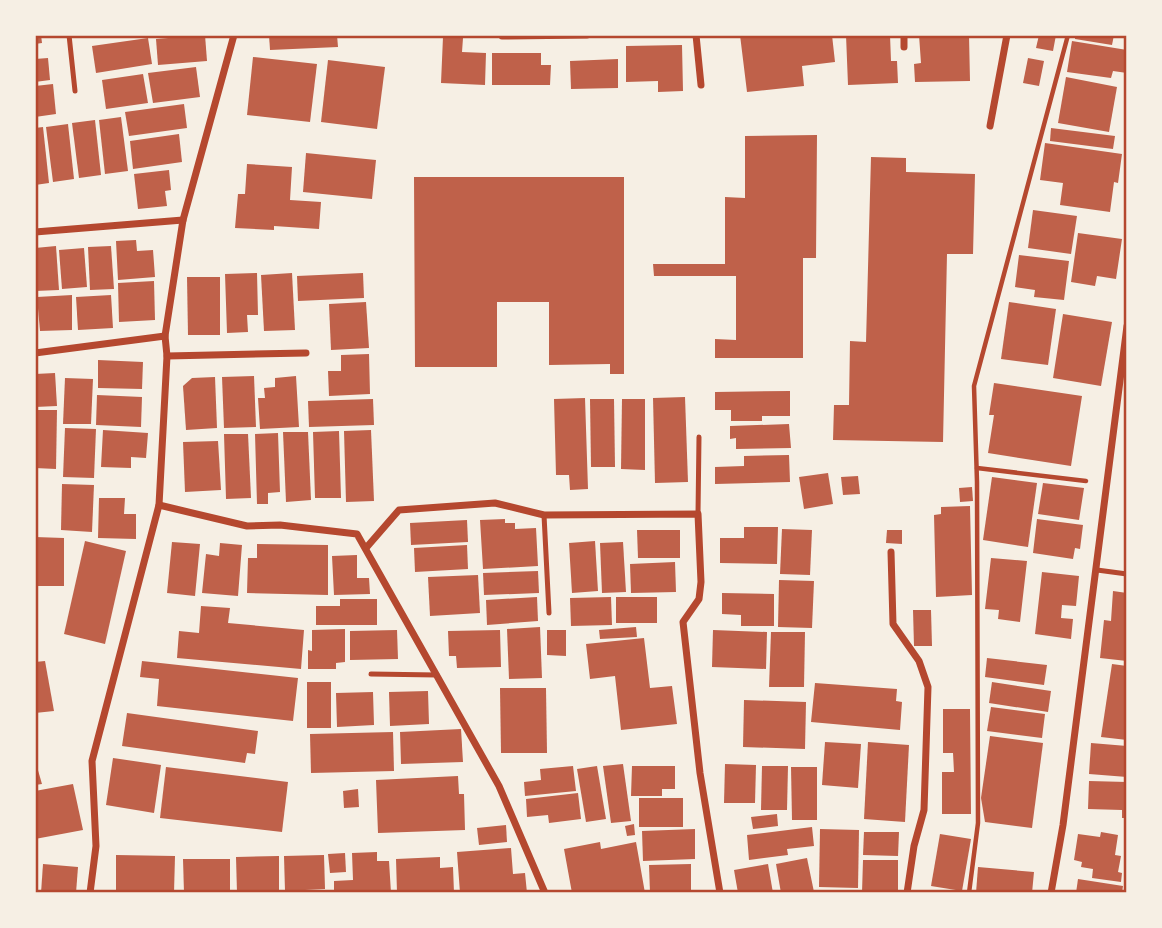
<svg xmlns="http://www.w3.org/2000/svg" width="1162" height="928" font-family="Mulish,sans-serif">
	<rect width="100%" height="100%" fill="#f6efe4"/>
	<g fill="#bf614a">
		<path d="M35 35H41L42 43 35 44Z"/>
		<path d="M205 35 207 61 158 65 156 39Z"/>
		<path d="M269 35H337L338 47 270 50Z"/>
		<path d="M740 35H832L835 62 802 66 804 86 747 92Z"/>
		<path d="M846 35H890L891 61H897L898 83 848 85Z"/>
		<path d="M919 35H969L970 81 915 82 914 64 921 63Z"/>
		<path d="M1039 35H1056L1053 51 1036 48Z"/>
		<path d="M1075 35H1114L1112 45 1075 39Z"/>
		<path d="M443 37 463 38 462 52 486 53 485 85 441 83Z"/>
		<path d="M148 38 152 64 96 73 92 46Z"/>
		<path d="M1072 41 1127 50V73L1113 71 1111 78 1067 72Z"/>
		<path d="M682 45 683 91 658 92V81L626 82V46Z"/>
		<path d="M492 53H541V65H551L550 85H492Z"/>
		<path d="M253 57 317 64 310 122 247 115Z"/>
		<path d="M48 58 50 80 35 82V59Z"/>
		<path d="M1028 58 1044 61 1039 86 1023 83Z"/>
		<path d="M618 59V88L571 89 570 61Z"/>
		<path d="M328 60 385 67 377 129 321 122Z"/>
		<path d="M196 67 200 97 153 103 148 73Z"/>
		<path d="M143 74 148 103 106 109 102 80Z"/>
		<path d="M1066 77 1117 87 1109 132 1058 123Z"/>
		<path d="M53 84 56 114 35 117V86Z"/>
		<path d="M184 104 187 128 129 136 125 112Z"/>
		<path d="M121 117 128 171 105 174 99 120Z"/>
		<path d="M95 120 101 175 79 178 72 123Z"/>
		<path d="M68 124 74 179 53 182 46 127Z"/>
		<path d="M43 127 49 183 35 185V128Z"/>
		<path d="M1051 128 1115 136 1113 149 1050 141Z"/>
		<path d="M179 134 182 162 133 169 130 141Z"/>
		<path d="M817 135 816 258H803V358H715V339L736 340V276H654L653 264H725V197L745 198V136Z"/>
		<path d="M1045 143 1122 154 1118 183 1114 182 1110 212 1060 205 1063 183 1040 180Z"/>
		<path d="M306 153 376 160 372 199 303 192Z"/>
		<path d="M871 157 906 158V172L975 174 973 254H947L943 442 833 440 834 405H849L850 341 866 342Z"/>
		<path d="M247 164 292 167 290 200 321 202 319 229 274 226V230L235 228 238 194H245Z"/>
		<path d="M169 170 171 190 165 191 167 206 138 209 134 174Z"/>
		<path d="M414 177H624V374H610V364L549 365V302H497V367H415Z"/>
		<path d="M1033 210 1077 216 1071 254 1028 248Z"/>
		<path d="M1078 233 1122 239 1116 279 1097 276 1095 286 1071 282Z"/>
		<path d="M136 240 137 251 153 250 155 277 118 280 116 241Z"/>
		<path d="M56 246 59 290 35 291V248Z"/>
		<path d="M111 246 114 289 90 290 88 247Z"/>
		<path d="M84 248 87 287 62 289 59 250Z"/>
		<path d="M1019 255 1069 261 1064 300 1034 297 1035 290 1015 287Z"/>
		<path d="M257 273 258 315H247L248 332 227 333 225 274Z"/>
		<path d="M292 273 295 330 264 331 261 275Z"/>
		<path d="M363 273 364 298 298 301 297 276Z"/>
		<path d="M187 277H220V335H188Z"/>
		<path d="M154 281 155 320 119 322 118 283Z"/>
		<path d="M72 295V330L40 331 37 297Z"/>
		<path d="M111 295 113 328 78 330 76 297Z"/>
		<path d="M366 302 369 348 331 350 329 304Z"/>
		<path d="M1009 302 1056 309 1048 365 1001 359Z"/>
		<path d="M1063 314 1112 322 1101 386 1053 378Z"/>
		<path d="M369 354 370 394 329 396 328 371H341V355Z"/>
		<path d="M98 360 143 362 142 389 98 388Z"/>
		<path d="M55 373 57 406 35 407V374Z"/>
		<path d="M254 376 256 427 224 428 222 377Z"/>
		<path d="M296 376 299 427 260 429 258 398H265L264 388 275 387V378Z"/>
		<path d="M215 377 217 428 186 430 183 386 192 378Z"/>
		<path d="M65 378 93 379 91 424H63Z"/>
		<path d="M994 383 1082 396 1071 466 988 453 994 415H989Z"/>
		<path d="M790 391V416H762V421H731V410H715V392Z"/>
		<path d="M97 395 142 397 141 427 96 425Z"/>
		<path d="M685 397 688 482 655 483 653 398Z"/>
		<path d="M585 398 588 489 570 490 569 475H556L554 399Z"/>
		<path d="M373 399 374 425 309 427 308 401Z"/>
		<path d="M590 399H614L615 467H591Z"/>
		<path d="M622 399H645V470L621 469Z"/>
		<path d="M35 410H57L56 469 35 468Z"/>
		<path d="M789 424 791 448 736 449V438L730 439V426Z"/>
		<path d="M65 428 96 429 94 478 63 477Z"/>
		<path d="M103 430 148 433 146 458 131 457V468L101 467Z"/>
		<path d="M371 430 374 501 346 502 344 431Z"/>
		<path d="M339 431 341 498H315L313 432Z"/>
		<path d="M283 432H308L311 500 286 502Z"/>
		<path d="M278 433 280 492 268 493V504H257L255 434Z"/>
		<path d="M224 434H248L251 498 226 499Z"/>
		<path d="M218 441 221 490 185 492 183 442Z"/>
		<path d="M789 455 790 482 715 484V467L744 466V456Z"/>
		<path d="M828 473 833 504 804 509 799 477Z"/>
		<path d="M858 476 860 494 843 495 841 477Z"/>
		<path d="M992 477 1037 483 1028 547 983 540Z"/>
		<path d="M1043 483 1084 488 1079 520 1038 514Z"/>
		<path d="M62 484 94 485 92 532 61 530Z"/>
		<path d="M972 487 973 501 960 502 959 488Z"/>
		<path d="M99 498H125L124 514H136V539L98 538Z"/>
		<path d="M970 506 972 595 936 597 934 515 941 514V507Z"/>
		<path d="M505 519V523H515V529L536 528 538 566 483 569 480 520Z"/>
		<path d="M1037 519 1083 525 1080 549 1075 548 1073 559 1033 553Z"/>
		<path d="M467 520 468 542 411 545 410 523Z"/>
		<path d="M744 527H778L777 564 720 563V538H744Z"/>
		<path d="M782 529 812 530 810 575 780 574Z"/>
		<path d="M637 530H680V558H638Z"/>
		<path d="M887 530H902V544L886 543Z"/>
		<path d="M35 537 64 538V586H35Z"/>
		<path d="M85 541 126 551 105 644 64 634Z"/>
		<path d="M595 541 598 591 572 593 569 543Z"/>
		<path d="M172 542 200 544 195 596 167 593Z"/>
		<path d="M623 542 626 592 602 593 600 543Z"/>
		<path d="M220 543 242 545 238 596 202 593 206 554 219 556Z"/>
		<path d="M257 544 328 545V595L247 593 248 558H257Z"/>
		<path d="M467 545 468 569 415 572 414 548Z"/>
		<path d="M357 555V578H369L370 594 334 595 332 556Z"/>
		<path d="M991 558 1027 561 1020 622 998 619 999 610 985 609Z"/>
		<path d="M675 562 676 592 631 593 630 564Z"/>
		<path d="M538 571 539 593 484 595 483 573Z"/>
		<path d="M1042 572 1079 576 1076 606 1062 605 1061 618 1073 619 1071 639 1035 634Z"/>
		<path d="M478 575 480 613 430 616 428 577Z"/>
		<path d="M779 580 814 581 812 628 778 627Z"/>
		<path d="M1113 591 1127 593V661L1100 658 1104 620 1111 621Z"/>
		<path d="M722 593 774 594V626H741V615L722 614Z"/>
		<path d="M537 597 538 621 487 625 486 600Z"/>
		<path d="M611 597 612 625 571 626 570 598Z"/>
		<rect x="616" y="597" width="41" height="26"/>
		<path d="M340 599H377V625H316V606H340Z"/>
		<path d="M201 606 230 608 228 623 304 630 301 669 177 658 179 631 199 633Z"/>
		<path d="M913 610H931L932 646H914Z"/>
		<path d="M540 627 542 678 509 679 507 629Z"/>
		<path d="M636 627 637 637 600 639 599 630Z"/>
		<path d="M345 629V662L336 663V669H308V650L312 651V630Z"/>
		<path d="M397 630 398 659 350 660V631Z"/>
		<path d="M500 630 501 667 457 668 456 656H449L448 631Z"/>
		<path d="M547 630H566V656L547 655Z"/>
		<path d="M713 630 767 632 766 669 712 667Z"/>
		<path d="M771 632H805L804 687H769Z"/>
		<path d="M644 638 650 688 672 686 677 724 621 730 615 676 590 679 586 644Z"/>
		<path d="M987 658 1047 665 1044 685 985 677Z"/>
		<path d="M45 661 54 711 35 713V662Z"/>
		<path d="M142 661 298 678 293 721 157 706 159 679 140 677Z"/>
		<path d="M1112 664 1127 666V740L1101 737Z"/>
		<rect x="307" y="682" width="24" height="46"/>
		<path d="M992 682 1051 691 1048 712 989 703Z"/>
		<path d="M815 683 897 689 896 701 902 702 900 730 811 722Z"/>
		<path d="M500 688H546L547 753H501Z"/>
		<path d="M428 691 429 724 390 726 389 692Z"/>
		<path d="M373 692 374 725 337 727 336 693Z"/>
		<path d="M744 700 806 702 805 749 743 747Z"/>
		<path d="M991 707 1045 714 1042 738 987 731Z"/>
		<path d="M943 709H970L971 814H942V772H954L953 753H943Z"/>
		<path d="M127 713 258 731 255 754 247 753 245 763 122 746Z"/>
		<path d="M461 729 463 762 401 764 400 732Z"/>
		<path d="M393 732 394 771 311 773 310 734Z"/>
		<path d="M990 736 1043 743 1032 828 985 822 981 798Z"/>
		<path d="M825 742 861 744 858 788 822 785Z"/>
		<path d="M868 742 909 745 905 822 864 819Z"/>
		<path d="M1091 743 1127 746V777L1089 774Z"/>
		<path d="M113 758 161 765 154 813 106 805Z"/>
		<path d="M35 760 42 784 35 785Z"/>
		<path d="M623 764 631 821 611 823 603 766Z"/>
		<path d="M725 764 756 765 755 803H724Z"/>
		<path d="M573 766 576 791 525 796 524 782 541 780 540 769Z"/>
		<path d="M597 766 606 819 586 822 577 769Z"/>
		<path d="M632 766H675V789H662V796H631Z"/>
		<path d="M762 766H788L787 810H761Z"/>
		<path d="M166 767 288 782 282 832 160 818Z"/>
		<path d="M791 767H817V820H792Z"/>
		<path d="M458 776 459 794H464L465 830 378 833 376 780Z"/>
		<path d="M1089 781 1127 782V818H1122V810L1088 809Z"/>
		<path d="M73 784 83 830 35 839V791Z"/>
		<path d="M358 789 359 807 344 808 343 791Z"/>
		<path d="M578 793 581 819 549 823 548 815 527 817 526 799Z"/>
		<rect x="639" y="798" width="44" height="29"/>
		<path d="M777 814 778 826 753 829 751 817Z"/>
		<path d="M634 824 635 835 627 836 625 826Z"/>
		<path d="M506 825 507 842 479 845 477 828Z"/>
		<path d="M812 827 814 846 787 849 788 855 749 860 747 835Z"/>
		<path d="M695 829V859L643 861 642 831Z"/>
		<path d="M820 829 859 830 858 888 819 887Z"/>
		<path d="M864 832H899L898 856 863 855Z"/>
		<path d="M1101 832 1118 835 1115 855 1121 856 1118 872 1122 873 1121 882 1092 878 1093 869 1081 867 1082 862 1074 860 1078 834 1100 837Z"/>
		<path d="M940 834 971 839 962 891 931 886Z"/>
		<path d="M600 842 601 849 636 842 645 893H572L564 849Z"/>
		<path d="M511 848 513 874 525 873 527 893H460L457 852Z"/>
		<path d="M377 852V861H389L391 893H334V881L353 880 352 853Z"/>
		<path d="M345 853 346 872 330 873 328 854Z"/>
		<path d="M116 855 175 856 174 893H116Z"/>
		<path d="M324 855 325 889 285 891 284 856Z"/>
		<path d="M279 856V893H237L236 857Z"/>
		<path d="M440 857V868L453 867 454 893H397L396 859Z"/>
		<path d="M807 858 814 892 781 893 776 864Z"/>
		<path d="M183 859H230V893H184Z"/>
		<path d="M863 860H898V893H862Z"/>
		<path d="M43 864 78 867 76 893H41Z"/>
		<path d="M691 864V893H650L649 865Z"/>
		<path d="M768 864 773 893H738L734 870Z"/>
		<path d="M978 867 1034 872 1032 893H976Z"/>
		<path d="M1078 879 1123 886 1122 893H1076Z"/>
	</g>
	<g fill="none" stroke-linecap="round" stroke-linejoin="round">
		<g stroke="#b5482f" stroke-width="4.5">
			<path d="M977 468 1086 481"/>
			<path d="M969 893 978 823 977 482 974 386 1068 35"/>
		</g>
		<g stroke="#b5482f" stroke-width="5">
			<path d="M69 35 75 91"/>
			<path d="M698 514 699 437"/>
			<path d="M544 515 549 613"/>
			<path d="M1097 570 1127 574"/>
			<path d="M371 674 437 675"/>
		</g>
		<g stroke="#b5482f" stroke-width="7">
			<path d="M696 35 701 85"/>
			<path d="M904 35V47"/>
			<path d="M502 36 587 35"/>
			<path d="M990 126 1007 35"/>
			<path d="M35 232 183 220"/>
			<path d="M35 353 165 336"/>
			<path d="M167 356 306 353"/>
			<path d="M159 505 247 526 280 525 357 534 499 786 545 893"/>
			<path d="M366 548 399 510 495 503 544 515 698 514 701 582 699 599 683 622 700 773 720 893"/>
			<path d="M891 552 893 624 919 661 928 687 924 810 914 846 907 893"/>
			<path d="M90 893 96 846 92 761 159 505 167 356 165 336 183 220 234 35"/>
			<path d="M1051 893 1063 825 1127 326"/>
		</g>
	</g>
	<rect width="1162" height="928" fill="none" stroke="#f6efe4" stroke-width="74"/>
	<rect x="37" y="37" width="1088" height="854" fill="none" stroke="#b5482f" stroke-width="2.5"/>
</svg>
